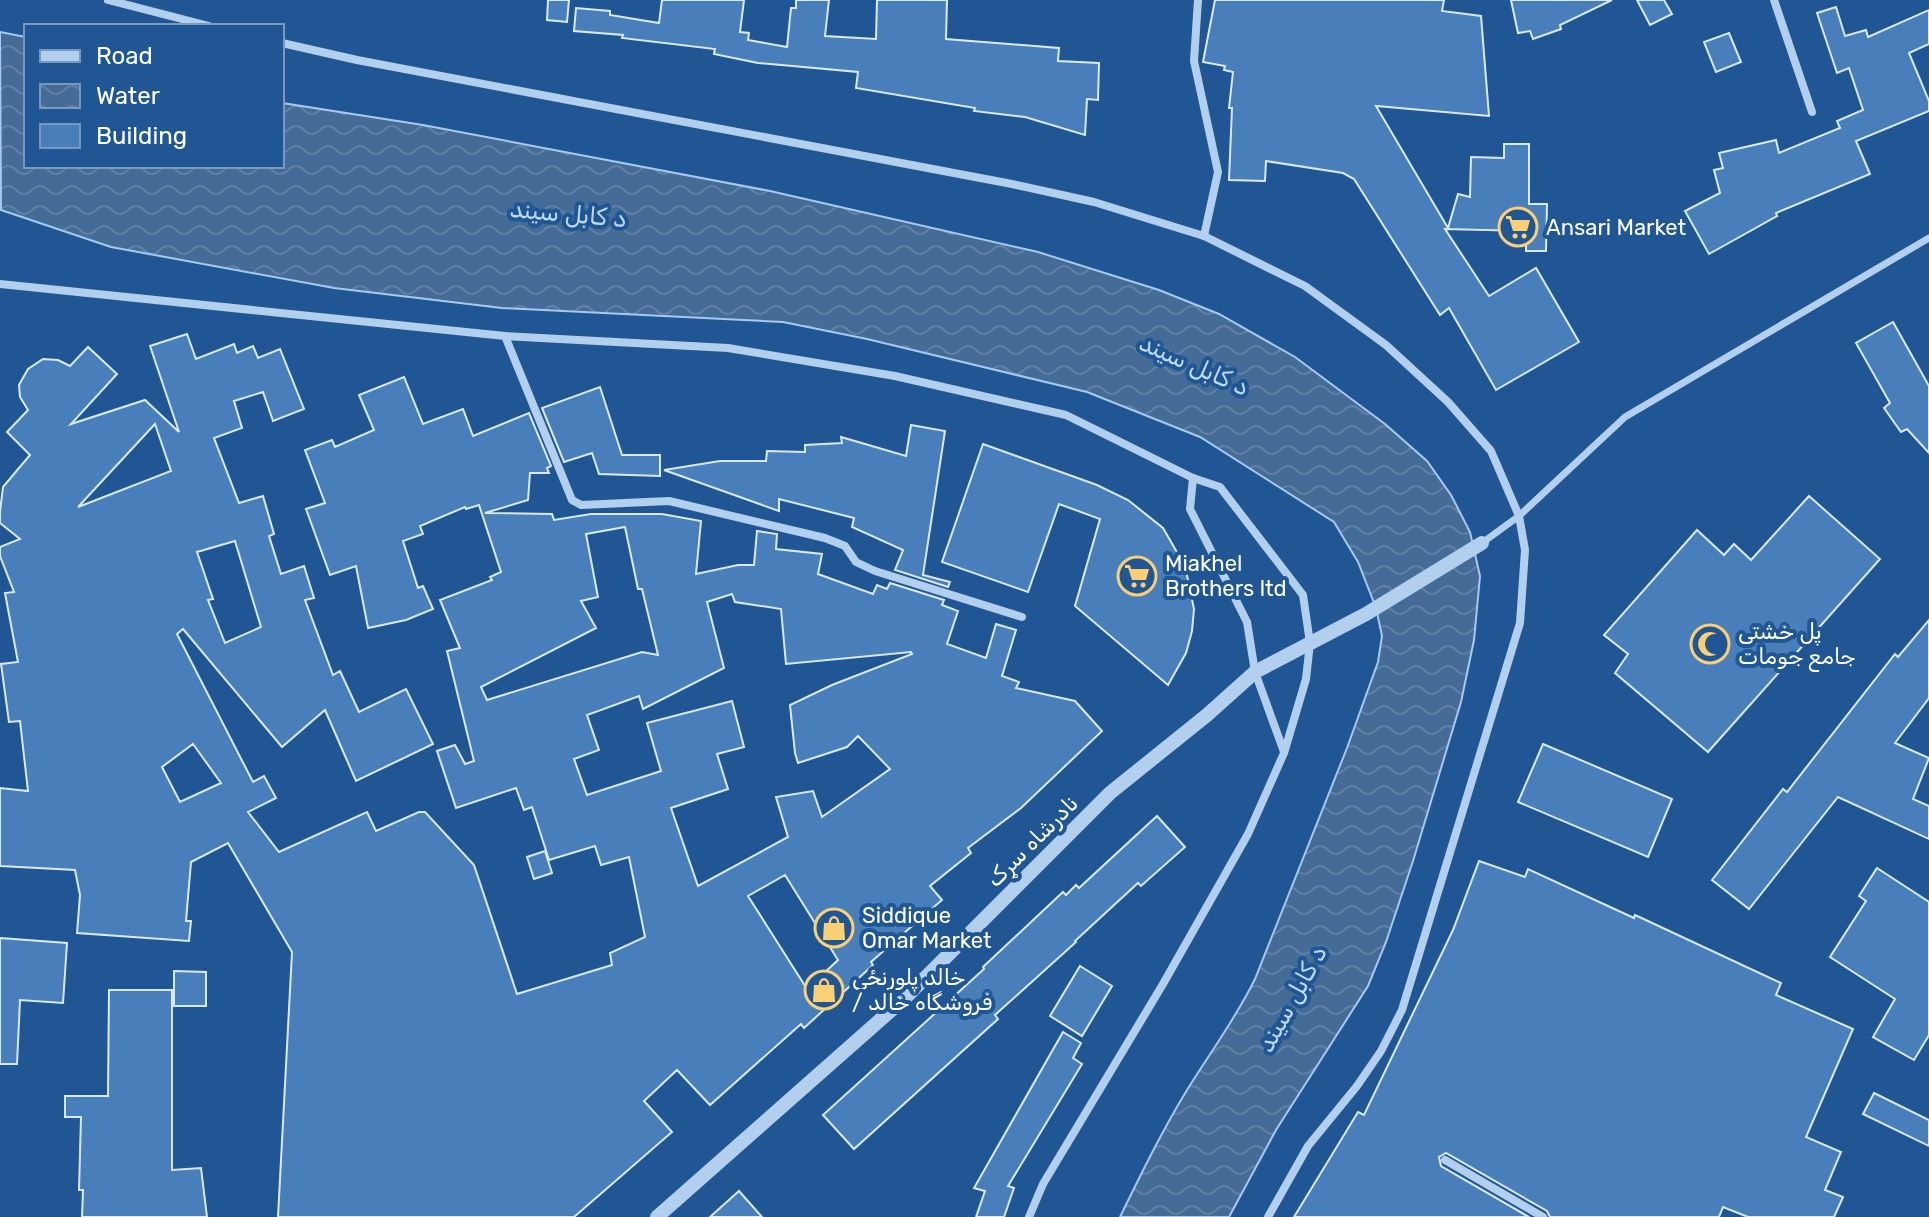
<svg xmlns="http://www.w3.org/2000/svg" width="1929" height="1217" font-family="Rubik,Vazirmatn,sans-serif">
	<defs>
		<pattern id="water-waves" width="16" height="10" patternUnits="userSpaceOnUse" patternTransform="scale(2)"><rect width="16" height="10" fill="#456b97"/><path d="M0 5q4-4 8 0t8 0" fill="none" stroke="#6181a7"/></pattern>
	</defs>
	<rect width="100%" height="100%" fill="#205693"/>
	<path fill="url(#water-waves)" stroke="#a6caef" stroke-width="2" d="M0 32 26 37V166H282V103L423 125 770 191 1038 252 1159 290 1219 314 1295 357 1385 424 1427 461 1451 495 1470 532 1480 576 1474 640 1461 702 1413 861 1386 942 1368 986 1276 1130 1229 1217H1120C1141 1174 1162 1131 1187 1090 1210 1053 1236 1018 1255 979L1347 748 1378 662 1382 636 1376 608 1358 562 1334 522 1200 437 1087 392 867 339 783 322 502 308 334 288 111 247 1 210Z"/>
	<g fill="#487fba" stroke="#d8e9fa" stroke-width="2" fill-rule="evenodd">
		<path d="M548 0H569L567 22 547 20Z"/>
		<path d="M662 0H744L740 32 749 33 748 40 787 47 791 8H796V0H829L825 36 876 39 877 0H947L946 39 1059 48 1058 61 1099 63 1098 100 1087 99 1085 135 1025 117 974 111 975 108 856 88 858 72 758 63 714 54 715 49 622 38 623 35 574 31 576 8 610 11V15L659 23Z"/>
		<path d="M1215 0H1444L1442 11 1481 16 1489 116 1376 106 1448 228 1458 194 1470 197 1471 157 1504 158V144H1529V204H1547L1546 251H1526V231L1445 229 1489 296 1536 268 1579 342 1496 390 1449 308 1440 315 1354 179 1343 173 1266 161 1265 181 1229 180 1232 108H1229L1233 72 1224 70 1225 66 1203 62Z"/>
		<path d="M1511 0H1612L1560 25 1561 29 1533 39 1530 31 1518 33Z"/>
		<path d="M1637 0H1664L1672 14 1650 25Z"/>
		<path d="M1836 7 1845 36 1866 30 1868 37 1929 10V44L1909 53 1929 101V111L1856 141 1870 174 1776 213 1777 216 1709 254 1685 211 1720 193 1714 170 1723 168 1719 153 1776 140 1779 153 1840 128 1837 121 1863 110 1849 68 1837 73 1817 13Z"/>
		<path d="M1729 33 1741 62 1716 72 1704 42Z"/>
		<path d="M1893 322 1929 386V453L1907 429 1901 432 1884 408 1890 403 1856 343Z"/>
		<path d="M187 334 196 359 234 344 237 353 253 346 258 358 280 349 304 409 273 421 263 392 234 401 242 428 214 438 239 503 263 496 274 534 269 536 281 574 304 566 314 598 305 600 333 675 340 671 359 712 406 689 433 744 356 781 325 710 282 747 183 629 177 634 253 782 264 776 276 798 248 812 279 852 367 812 376 831 419 812H425L474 865 517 994 612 965 610 953 645 937 629 857 601 865 595 846 549 860 532 807 524 810 516 788 456 808 437 751 455 745 465 764 474 761 447 651 460 648 440 600 492 580 490 577 501 572 479 505 466 509 465 507 420 526 423 534 403 541 418 588 423 586 433 609 406 620 368 628 356 566 330 575 306 509 325 503 305 450 332 440 335 447 374 430 359 395 404 377 423 424 463 409 473 436 529 413 551 466 547 468 549 473H530L528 500 485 513 552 514 554 520 591 514H662L701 521 696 574 738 565H754L757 531 777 534 776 549 822 554 818 574 873 594 877 585 887 589 890 583 944 600 942 605 958 611 947 644 986 658 996 624 1016 630 1002 676 1019 682 1016 688 1075 701 1102 731 1021 808 968 848 971 853 930 886 942 900 871 962 873 965 804 1028 801 1024 710 1105 677 1070 644 1101 672 1132 574 1217H278L292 952 228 843 191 862 186 921H191L189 941 77 933 80 895 75 870 0 866V788L28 791 20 721 9 722 1 664 18 662 5 593 14 592 0 556V547L20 539 0 523V512L3 487 30 455 7 432 28 410 20 397 19 385 28 369 43 359 58 360 70 366 88 347 117 374 71 424 145 400 179 432 150 346ZM155 424 171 471 78 507ZM625 527 638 589H642L658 655 642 652 487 700 481 687 596 628 581 601 598 597 586 534ZM235 541 261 627 225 643 208 600 213 599 197 552ZM732 594 735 602 781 609 786 664 911 652 912 654 832 685 790 705 795 753 798 763 847 747 858 736 890 769 822 817 813 791 776 797 788 837 698 886 671 808 728 789 717 754 744 747 732 701 647 723 661 771 587 795 574 759 599 750 587 715 639 696 643 709 724 668 707 602ZM193 744 221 783 180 802 162 767ZM785 875 838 960 807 989 748 896Z"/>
		<path d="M600 387 622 455H660V476L599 474 592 453 564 462 542 408Z"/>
		<path d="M911 425 945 431 923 575 950 582 948 587 895 570 903 550 852 527 854 518 779 499V511L664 470 720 461H766L767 451 805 452V445L842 443 841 437 906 456Z"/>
		<path d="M983 444 1097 485 1128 500 1163 528 1185 566 1194 609 1192 631 1186 653 1168 685 1075 606 1100 519 1059 504 1028 592 942 562Z"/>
		<path d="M1809 496 1880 559 1708 752 1615 673 1628 654 1604 635 1697 530 1724 555 1734 544 1751 560Z"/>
		<path d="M1929 620V698L1895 743 1929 758 1913 799 1929 806V839L1838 797 1749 909 1712 880 1783 789 1787 792 1895 654 1898 657Z"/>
		<path d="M1543 744 1672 799 1648 857 1518 802Z"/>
		<path d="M1157 816 1185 847 1141 886 1138 883 1075 941 1076 942 995 1015 998 1019 854 1149 823 1115 984 969 983 967 1063 892 1066 895 1076 885 1079 888Z"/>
		<path d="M545 851 552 873 534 879 527 857Z"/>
		<path d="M1479 861 1525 877 1528 869 1634 918 1635 915 1781 983 1776 995 1853 1029 1806 1137 1841 1152 1825 1190 1843 1197 1834 1217H1748L1723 1207 1719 1217H1550L1547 1211 1446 1153 1439 1157 1441 1166 1529 1217H1294L1358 1112 1364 1115 1453 930Z"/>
		<path d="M1877 868 1929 902V1035L1914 1060 1873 1037 1895 999 1830 957 1866 901 1859 896Z"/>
		<path d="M0 938 67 943 63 1003 20 1000 17 1064H0Z"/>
		<path d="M1080 966 1112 986 1082 1036 1050 1016Z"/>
		<path d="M174 971 206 972V1006H174Z"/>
		<path d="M109 990H172V1170L201 1168 207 1217H82L83 1190H79L81 1117H65V1096H108Z"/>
		<path d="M1063 1032 1081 1043 1073 1058 1082 1064 1008 1186 1014 1188 1004 1217H976L985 1191 974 1188Z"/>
		<path d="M1874 1093 1929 1120V1146L1863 1114Z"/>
		<path d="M739 1191 762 1217H710Z"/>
	</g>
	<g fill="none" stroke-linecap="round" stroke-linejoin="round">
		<path stroke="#b2cfee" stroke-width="7" d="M1482 543 1519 516 1625 417 1929 238"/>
		<g stroke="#b2cfee" stroke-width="8">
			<path d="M108 0 209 26"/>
			<path d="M1198 0 1194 61 1218 172 1204 236"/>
			<path d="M1774 0 1812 112"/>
			<path d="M282 43 357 60 1012 184 1094 202 1204 236 1305 286 1386 345 1448 402 1491 451 1519 516 1525 550 1520 623 1402 1010 1381 1051 1357 1086 1308 1146 1268 1217"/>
			<path d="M0 284 505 336 728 348 895 376 1066 415 1193 478 1220 487 1303 595 1310 643 1306 679 1284 753 1248 834 1163 984 1043 1184 1029 1217"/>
			<path d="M505 336 572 500 581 505 669 501 825 538 845 546 856 562 875 571 1022 617"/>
			<path d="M1193 478 1190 509 1247 622 1255 672 1284 752"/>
			<path d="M1445 1160 1543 1217"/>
		</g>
		<path stroke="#b2cfee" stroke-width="14" d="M657 1217 905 998 1110 793 1207 715 1255 672 1366 614 1482 543"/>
	</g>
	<defs>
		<g id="supermarket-ring" transform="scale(2)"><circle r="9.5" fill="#205693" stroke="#fbcf73" stroke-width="1.5"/><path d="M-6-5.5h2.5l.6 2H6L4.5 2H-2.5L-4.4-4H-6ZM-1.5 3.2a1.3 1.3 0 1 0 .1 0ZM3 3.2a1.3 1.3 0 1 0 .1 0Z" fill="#fbcf73"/></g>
		<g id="mosque-ring" transform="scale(2)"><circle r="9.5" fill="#205693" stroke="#fbcf73" stroke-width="1.5"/><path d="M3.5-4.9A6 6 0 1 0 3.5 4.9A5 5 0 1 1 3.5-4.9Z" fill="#fbcf73"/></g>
		<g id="shop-ring" transform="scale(2)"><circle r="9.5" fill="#205693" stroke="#fbcf73" stroke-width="1.5"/><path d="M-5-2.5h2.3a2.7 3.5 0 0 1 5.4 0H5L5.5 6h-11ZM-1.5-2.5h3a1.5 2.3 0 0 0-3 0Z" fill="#fbcf73"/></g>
	</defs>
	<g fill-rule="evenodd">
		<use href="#supermarket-ring" x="1518" y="227"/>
		<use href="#supermarket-ring" x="1137" y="576"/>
		<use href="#mosque-ring" x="1710" y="644"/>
		<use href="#shop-ring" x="834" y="928"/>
		<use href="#shop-ring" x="824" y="990"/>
	</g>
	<g text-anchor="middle" stroke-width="8" stroke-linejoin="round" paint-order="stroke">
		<g font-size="22" fill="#fff" stroke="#205693" text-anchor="start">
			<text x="1546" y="235">Ansari Market</text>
			<text x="1165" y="571">Miakhel<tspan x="1165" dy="25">Brothers ltd</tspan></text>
			<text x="1738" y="639">پل خشتی<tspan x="1738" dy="25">جامع جومات</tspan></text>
			<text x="862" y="923">Siddique<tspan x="862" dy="25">Omar Market</tspan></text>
			<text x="852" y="985">خالد پلورنځی<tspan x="852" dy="25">/ فروشگاه خالد</tspan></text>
		</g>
		<g font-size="22" fill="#fff" stroke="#205693">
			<text transform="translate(1032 841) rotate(-45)" y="8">نادرشاه سړک</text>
		</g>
		<g font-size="24" font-style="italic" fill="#bed9f5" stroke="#205693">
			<text transform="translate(568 214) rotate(5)" y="8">د کابل سيند</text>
			<text transform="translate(1194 365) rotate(24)" y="8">د کابل سيند</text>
			<text transform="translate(1292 999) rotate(-61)" y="8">د کابل سيند</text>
		</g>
	</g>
	<rect x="24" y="24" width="260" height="144" fill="#205693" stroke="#799abe" stroke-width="2"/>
	<rect x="40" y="50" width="40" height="12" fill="#b2cfee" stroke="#799abe" stroke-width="2"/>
	<text x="96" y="64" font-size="24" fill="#ffffff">Road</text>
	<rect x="40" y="84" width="40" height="24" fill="url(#water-waves)" stroke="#799abe" stroke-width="2"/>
	<text x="96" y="104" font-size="24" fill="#ffffff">Water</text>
	<rect x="40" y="124" width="40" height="24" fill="#487fba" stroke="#799abe" stroke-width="2"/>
	<text x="96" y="144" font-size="24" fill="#ffffff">Building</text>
</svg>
